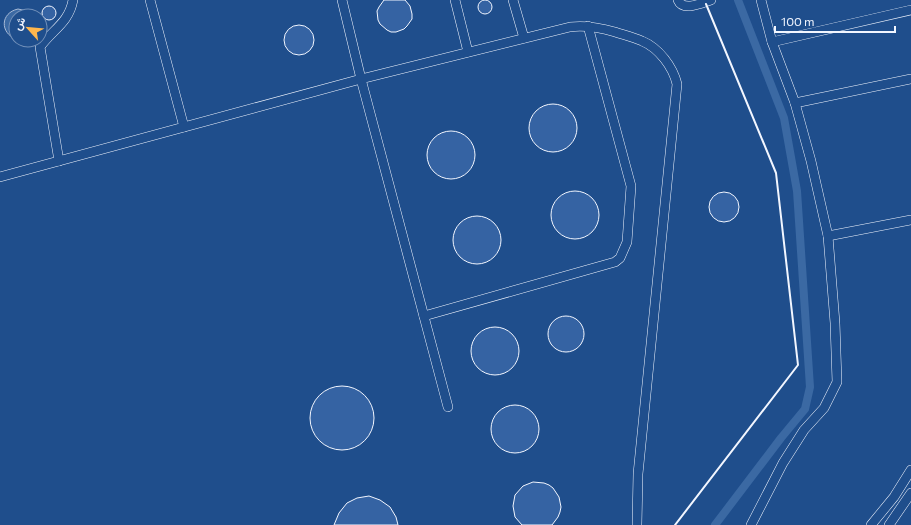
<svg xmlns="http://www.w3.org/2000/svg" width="911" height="525" font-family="Commissioner,Vazirmatn,sans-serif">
	<rect width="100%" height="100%" fill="#1f4e8c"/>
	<path fill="#3b69a3" stroke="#a8bbd7" d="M18 9 27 11 32 16H16V39C0 33 0 13 18 9Z"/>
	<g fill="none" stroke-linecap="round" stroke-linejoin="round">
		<path stroke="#3b69a3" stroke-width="8" d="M715 525 781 438 805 409 810 387 797 191 784 118 738 0"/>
	</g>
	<g fill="#3563a3" stroke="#f2f6ff">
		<circle cx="485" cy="7" r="7"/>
		<path d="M384 0H405L410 6 412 14V19L407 26 404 29 396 32H391L387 30 380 24 378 20 377 11 379 7Z"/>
		<circle cx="49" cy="13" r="7"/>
		<circle cx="299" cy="40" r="15"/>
		<circle cx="553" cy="128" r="24"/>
		<circle cx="451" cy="155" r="24"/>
		<circle cx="575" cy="215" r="24"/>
		<circle cx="724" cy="207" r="15"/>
		<circle cx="477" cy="240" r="24"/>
		<circle cx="566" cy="334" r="18"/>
		<circle cx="495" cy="351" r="24"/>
		<circle cx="342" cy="418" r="32"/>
		<circle cx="515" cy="429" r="24"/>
		<path d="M533 482 544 483 549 485 553 488 559 497 561 507 560 512 558 517 552 525H522L515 517 513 506 515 495 523 486Z"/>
		<path d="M369 496 380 500 390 507 396 517 398 525H334L339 513 347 503 357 498Z"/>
	</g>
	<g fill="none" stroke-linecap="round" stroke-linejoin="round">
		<g stroke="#f2f6ff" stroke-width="10">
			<g id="minor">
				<path d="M150 0 184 127"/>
				<path d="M342 0 361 79 448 407"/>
				<path d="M455 0 468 52"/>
				<path d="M513 0 524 38"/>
				<path d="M678 0C683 12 702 3 711 0"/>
				<path d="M772 42 911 10"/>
				<path d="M795 103 911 79"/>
				<path d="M59 161 40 47C52 30 69 23 73 0"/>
				<path d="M0 177 361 79 570 27C585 25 601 28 615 32 624 35 633 37 642 41 659 48 673 67 677 84L638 474 637 525"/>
				<path d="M828 236 911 220"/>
				<path d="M424 316 615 262 620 258 627 242 631 186 588 26"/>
				<path d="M751 525 783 463 804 430 824 408 837 382 835 323 828 236 811 161 795 103 772 42 761 0"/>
				<path d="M871 525 894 497 911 470"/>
				<path d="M889 525 911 493"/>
			</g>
		</g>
		<use href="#minor" stroke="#1f4e8c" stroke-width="9"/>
		<path stroke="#f2f6ff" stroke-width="2" d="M675 525 798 365 776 173 706 4"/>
	</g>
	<g transform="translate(28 28) rotate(297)"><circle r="19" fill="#1f4e8c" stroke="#7391ba"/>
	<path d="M0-3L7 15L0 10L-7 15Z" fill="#ffb74d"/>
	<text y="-6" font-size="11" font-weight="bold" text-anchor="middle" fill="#f2f6ff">ش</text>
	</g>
	<path d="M775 26v6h120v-6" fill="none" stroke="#f2f6ff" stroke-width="2"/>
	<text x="781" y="26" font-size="12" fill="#f2f6ff" stroke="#1f4e8c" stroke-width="3" paint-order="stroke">100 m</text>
</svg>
